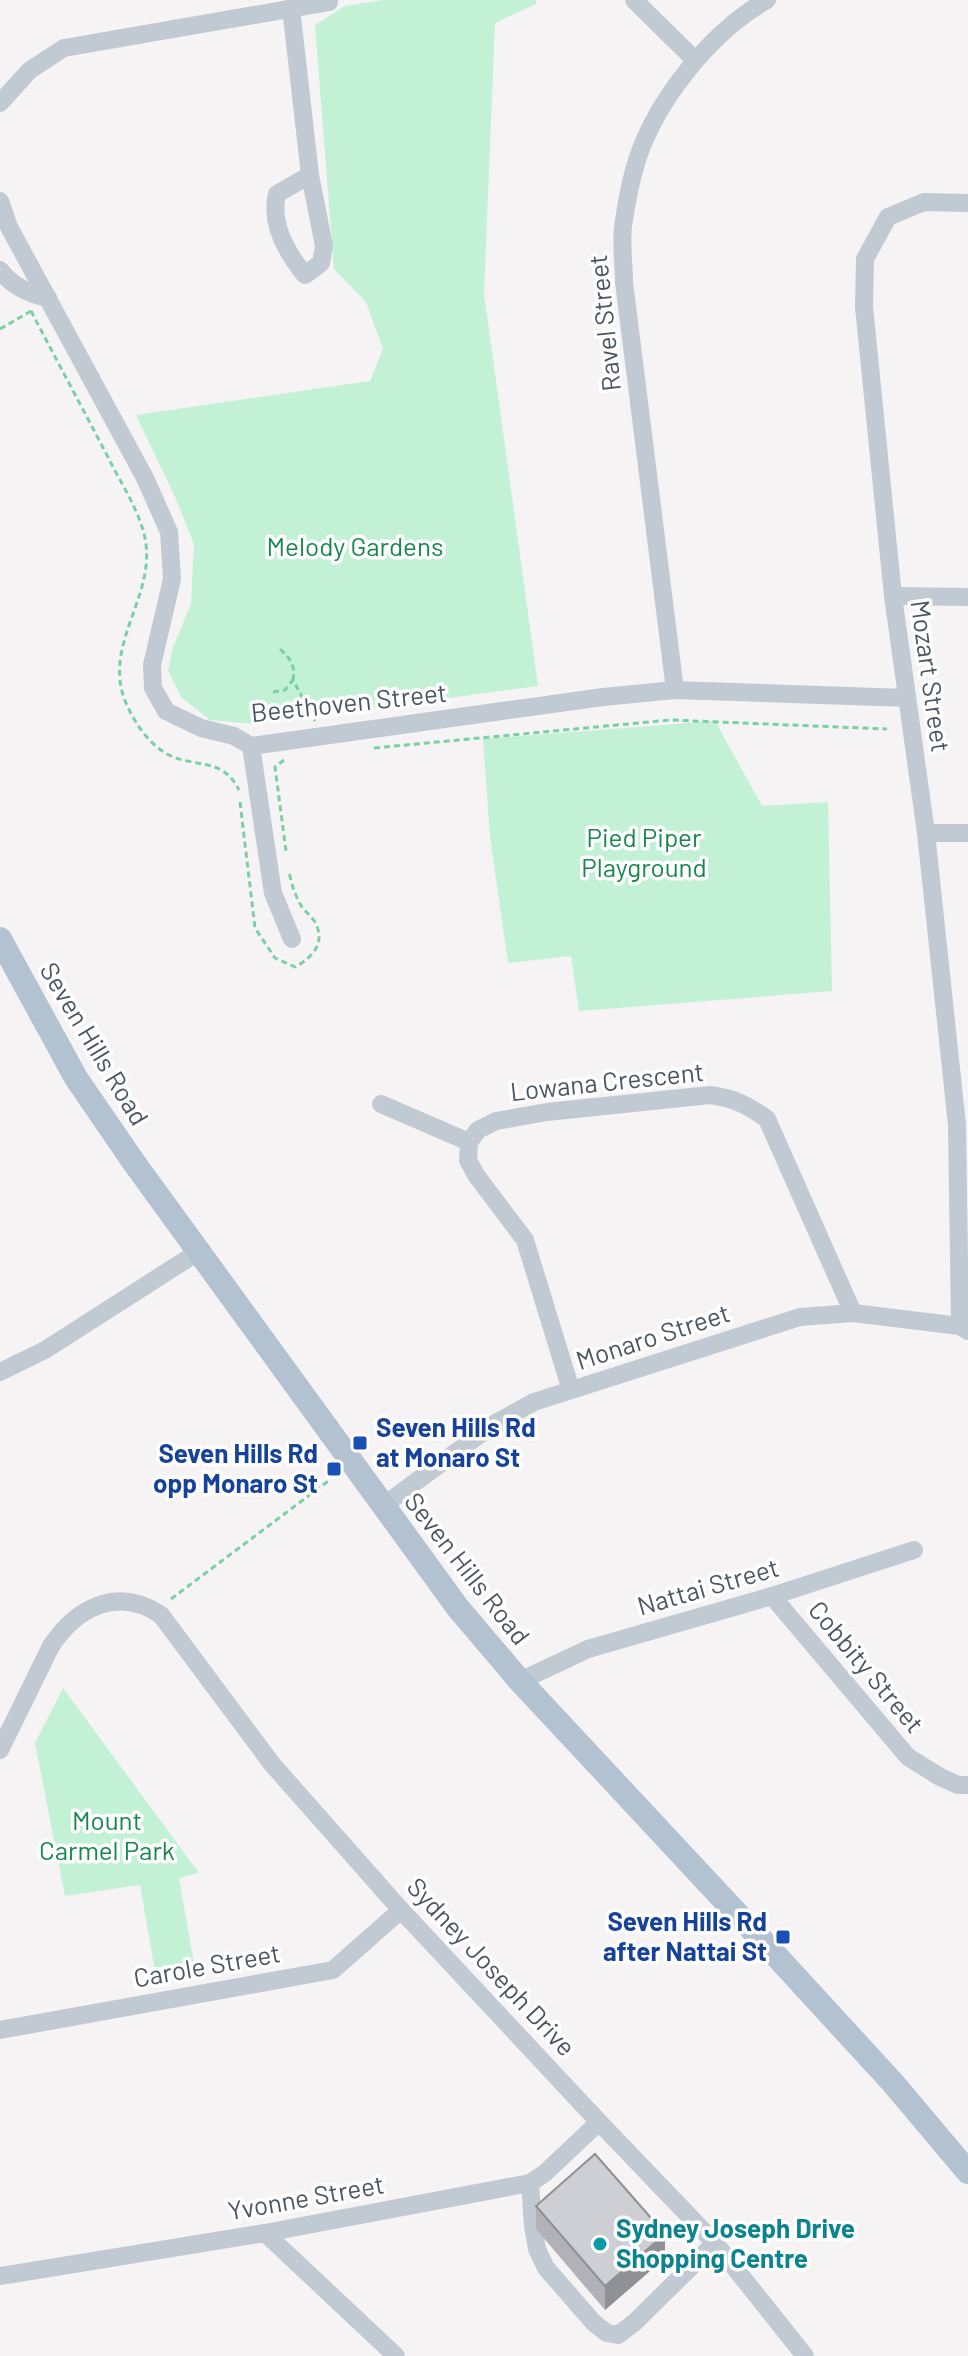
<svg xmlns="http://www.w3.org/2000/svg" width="968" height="2356" font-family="Barlow,sans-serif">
	<rect width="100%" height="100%" fill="#f5f3f3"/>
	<g fill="#c3f1d5">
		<path d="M383 0H536V4L495 23 484 293 538 686 254 724 210 720 181 697 168 671 173 647 191 604 194 544 176 499 136 415 370 381 383 349 366 302 334 269 315 25 345 6Z"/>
		<path d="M715 721 762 806 828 802 832 991 579 1011 571 956 508 963 490 837 483 739Z"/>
		<path d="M63 1688 199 1873 179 1878 195 1970 156 1977 140 1885 65 1896 35 1743Z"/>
	</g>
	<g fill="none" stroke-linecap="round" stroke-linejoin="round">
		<g stroke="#7ad0a6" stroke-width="3" stroke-dasharray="6 4" stroke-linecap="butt">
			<path d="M31 311C57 361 84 411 110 461 123 487 142 515 146 544 153 600 102 647 126 703 134 722 148 743 167 754 195 769 222 756 239 790"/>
			<path d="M0 329 31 311"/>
			<path d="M280 649C291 659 295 665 293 680"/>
			<path d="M273 692 285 690 293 680 315 721"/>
			<path d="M374 748 670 720 887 729"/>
			<path d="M284 760 275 767 286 851"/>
			<path d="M240 802 255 928 275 958 295 967C313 957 326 943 315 922 311 916 306 912 302 907 295 896 291 883 289 871"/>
			<path d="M171 1599 331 1479"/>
		</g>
		<g stroke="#c1cad2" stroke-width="18">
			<path d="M634 0 695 60"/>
			<path d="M291 8 310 175 324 246 321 263 305 275C287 253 270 223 277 194L310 175"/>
			<path d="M0 103 30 70 64 48 329 2"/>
			<path d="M0 201 9 227 145 478 169 532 172 579 152 665 153 688 166 711 201 728 234 736 251 746 603 697 675 690 907 698"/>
			<path d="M0 270C12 286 29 294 48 298"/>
			<path d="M893 596 968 597"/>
			<path d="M675 690 624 282C624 262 620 239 624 220 627 200 631 179 637 160 657 99 711 32 767 0"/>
			<path d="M251 746 273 893 292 939"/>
			<path d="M926 833H968"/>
			<path d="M381 1104 469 1142"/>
			<path d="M960 1326 957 1125 926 833 893 596 864 307 865 259 888 217 924 202 968 203"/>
			<path d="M0 1372 45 1350 198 1252"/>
			<path d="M571 1390 525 1240 476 1175 468 1160 469 1142 478 1130 496 1121 547 1112 710 1095C733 1098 748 1105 767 1119L853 1313"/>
			<path d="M383 1506 494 1424 534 1402 800 1317 853 1313 960 1326 968 1331"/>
			<path d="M772 1596 908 1757 940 1777 958 1785H968"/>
			<path d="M520 1681 588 1649 772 1596 914 1550"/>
			<path d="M0 1750 51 1646C77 1607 118 1586 161 1615L272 1764 401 1910 599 2122 715 2243 805 2356"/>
			<path d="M0 2030 333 1970 401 1910"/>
			<path d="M530 2183 533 2226 537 2249 546 2268 594 2323 607 2333 618 2335 635 2322 715 2243"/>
			<path d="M265 2233 396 2356"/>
			<path d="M0 2276 265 2233 530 2183 545 2173 599 2122"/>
		</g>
		<path stroke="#b3c2d1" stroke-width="24" d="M0 939 76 1078 135 1164 458 1608 520 1681 769 1948 893 2083 968 2172"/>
	</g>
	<path fill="#b0b2b7" d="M536 2206 665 2258 605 2310 536 2229Z"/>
	<path fill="#909195" d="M665 2234V2258L605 2310V2286Z"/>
	<path fill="#cdcfd5" stroke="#909195" stroke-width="2" d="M595 2154 665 2234 605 2286 536 2206Z"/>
	<g fill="#1a4fb4" stroke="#fff" stroke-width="3">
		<rect x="352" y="1435" width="16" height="16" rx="4"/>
		<rect x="326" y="1461" width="16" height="16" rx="4"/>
		<rect x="775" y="1929" width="16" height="16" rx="4"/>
	</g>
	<circle fill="#0f9aa8" stroke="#fff" stroke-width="3" cx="600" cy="2244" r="8"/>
	<g text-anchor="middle" stroke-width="7" stroke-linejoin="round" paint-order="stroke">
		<g font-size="26" fill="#4a5661" stroke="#fff">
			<text transform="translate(605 323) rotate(-96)" y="9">Ravel Street</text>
			<text transform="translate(930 676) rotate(82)" y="9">Mozart Street</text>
			<text transform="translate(349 703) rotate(-6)" y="9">Beethoven Street</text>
			<text transform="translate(94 1044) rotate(59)" y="9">Seven Hills Road</text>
			<text transform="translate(607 1082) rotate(-6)" y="9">Lowana Crescent</text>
			<text transform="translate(653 1337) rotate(-18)" y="9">Monaro Street</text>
			<text transform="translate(467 1569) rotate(52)" y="9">Seven Hills Road</text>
			<text transform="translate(708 1587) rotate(-16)" y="9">Nattai Street</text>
			<text transform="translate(866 1667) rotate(50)" y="9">Cobbity Street</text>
			<text transform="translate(207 1966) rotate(-10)" y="9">Carole Street</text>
			<text transform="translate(491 1967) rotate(47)" y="9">Sydney Joseph Drive</text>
			<text transform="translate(306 2198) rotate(-10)" y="9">Yvonne Street</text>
		</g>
		<g font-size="26" fill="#17864f" stroke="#fff">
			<text x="355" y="556">Melody Gardens</text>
			<text x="644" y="847">Pied Piper<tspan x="644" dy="30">Playground</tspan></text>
			<text x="107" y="1830">Mount<tspan x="107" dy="30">Carmel Park</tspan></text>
		</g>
		<g font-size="26" font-weight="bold" fill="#164399" stroke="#fff" text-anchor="end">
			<text x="376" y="1437" text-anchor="start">Seven Hills Rd<tspan x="376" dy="30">at Monaro St</tspan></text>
			<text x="318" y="1463">Seven Hills Rd<tspan x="318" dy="30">opp Monaro St</tspan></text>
			<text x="767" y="1931">Seven Hills Rd<tspan x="767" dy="30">after Nattai St</tspan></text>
		</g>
		<g font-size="26" font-weight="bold" fill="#0d838f" stroke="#fff" text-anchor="start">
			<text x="616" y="2238">Sydney Joseph Drive<tspan x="616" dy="30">Shopping Centre</tspan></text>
		</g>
	</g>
</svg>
